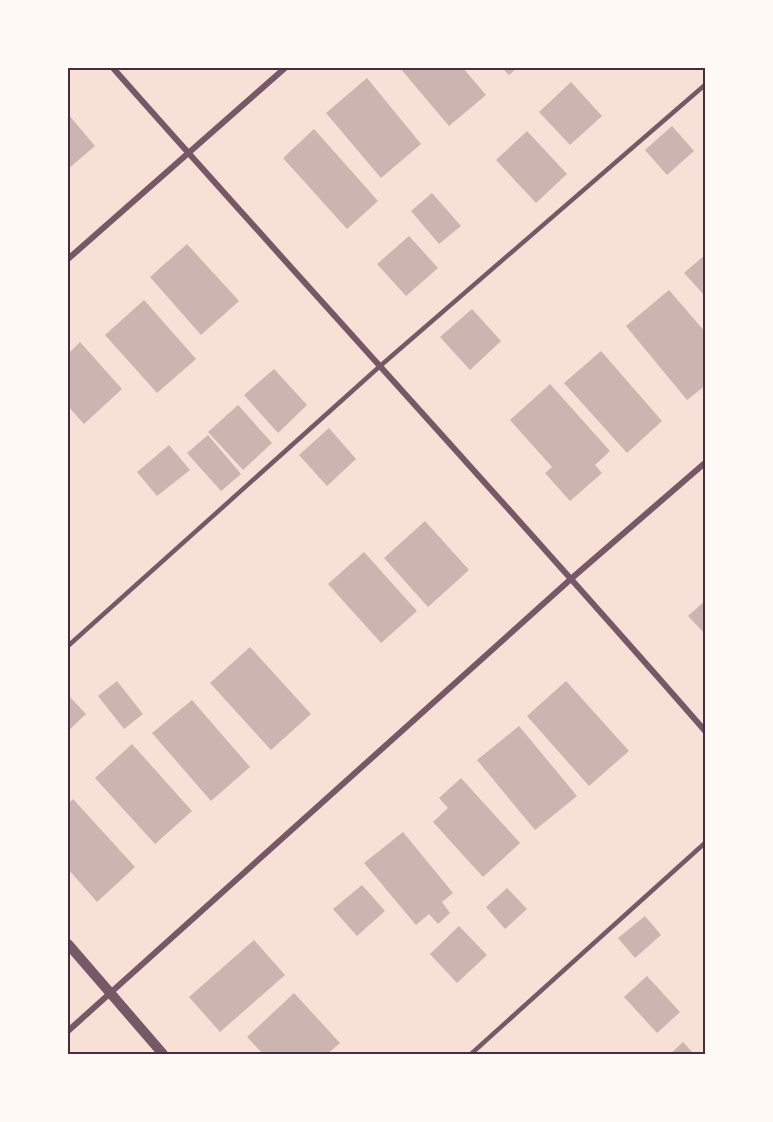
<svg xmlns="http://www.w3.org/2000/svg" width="773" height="1122" font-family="Cabin,sans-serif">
	<rect width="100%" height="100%" fill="#f7e1d7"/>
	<g fill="#ccb4b1">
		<path d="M400 68H463L486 95 449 126Z"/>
		<path d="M502 68H517L509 75Z"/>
		<path d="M367 78 421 144 381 178 326 113Z"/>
		<path d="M571 82 602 116 570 145 539 112Z"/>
		<path d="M68 114 95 146 68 169Z"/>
		<path d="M672 126 694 151 667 175 645 150Z"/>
		<path d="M314 129 378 201 347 229 283 158Z"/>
		<path d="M527 131 567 174 536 203 496 160Z"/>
		<path d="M432 193 461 226 439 244 411 211Z"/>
		<path d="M409 236 438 268 406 296 377 264Z"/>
		<path d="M187 244 239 301 201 335 150 277Z"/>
		<path d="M706 254V297L684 273Z"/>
		<path d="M669 290 706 333V385L687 400 626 326Z"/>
		<path d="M144 300 196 359 157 393 105 335Z"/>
		<path d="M472 309 501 341 470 370 440 337Z"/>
		<path d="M80 342 122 389 84 424 68 406V354Z"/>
		<path d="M601 351 662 421 627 453 564 383Z"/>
		<path d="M274 369 307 405 278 433 244 395Z"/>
		<path d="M550 384 610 451 595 465 602 473 570 501 545 473 552 467 510 420Z"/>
		<path d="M238 405 272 443 243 470 208 432Z"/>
		<path d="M329 428 356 459 327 486 299 455Z"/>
		<path d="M208 435 241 474 221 491 187 453Z"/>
		<path d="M169 445 190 470 157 496 137 472Z"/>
		<path d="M425 521 469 570 428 607 384 558Z"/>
		<path d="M364 552 417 611 381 643 328 584Z"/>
		<path d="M706 600V635L688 616Z"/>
		<path d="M250 647 311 714 271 750 210 683Z"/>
		<path d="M117 681 143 714 124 729 98 696Z"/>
		<path d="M566 681 629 751 589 786 527 716Z"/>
		<path d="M68 695 86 714 68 731Z"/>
		<path d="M192 700 250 767 211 801 152 733Z"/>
		<path d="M519 726 577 796 535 830 477 760Z"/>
		<path d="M132 744 192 811 155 844 95 778Z"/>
		<path d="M461 778 520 843 483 877 433 822 448 808 439 798Z"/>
		<path d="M73 799 135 867 97 902 68 869V804Z"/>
		<path d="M403 832 453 893 442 902 450 913 438 924 429 914 416 925 364 863Z"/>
		<path d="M362 885 385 911 357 936 333 909Z"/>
		<path d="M507 888 527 909 505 929 486 907Z"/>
		<path d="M645 916 661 935 635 958 618 938Z"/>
		<path d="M459 926 487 955 457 983 430 954Z"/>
		<path d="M254 940 285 975 220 1032 189 997Z"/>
		<path d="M647 976 680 1012 657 1033 624 997Z"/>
		<path d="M294 993 340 1043 327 1054H263L247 1037Z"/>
		<path d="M683 1042 694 1054H670Z"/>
	</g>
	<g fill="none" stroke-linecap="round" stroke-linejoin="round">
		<g stroke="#755966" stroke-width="4.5">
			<path d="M68 646 379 367 706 84"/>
			<path d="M471 1054 706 842"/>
		</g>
		<g stroke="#755966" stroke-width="6">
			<path d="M113 68C309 290 511 508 706 732"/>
			<path d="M68 259 285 68"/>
			<path d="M68 1031 572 578 706 462"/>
		</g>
		<path stroke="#755966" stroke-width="10" d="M68 944 163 1054"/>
	</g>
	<rect width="773" height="1122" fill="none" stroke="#fffaf5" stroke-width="138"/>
	<rect x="69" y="69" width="635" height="984" fill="none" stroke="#4a2c40" stroke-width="2"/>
</svg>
